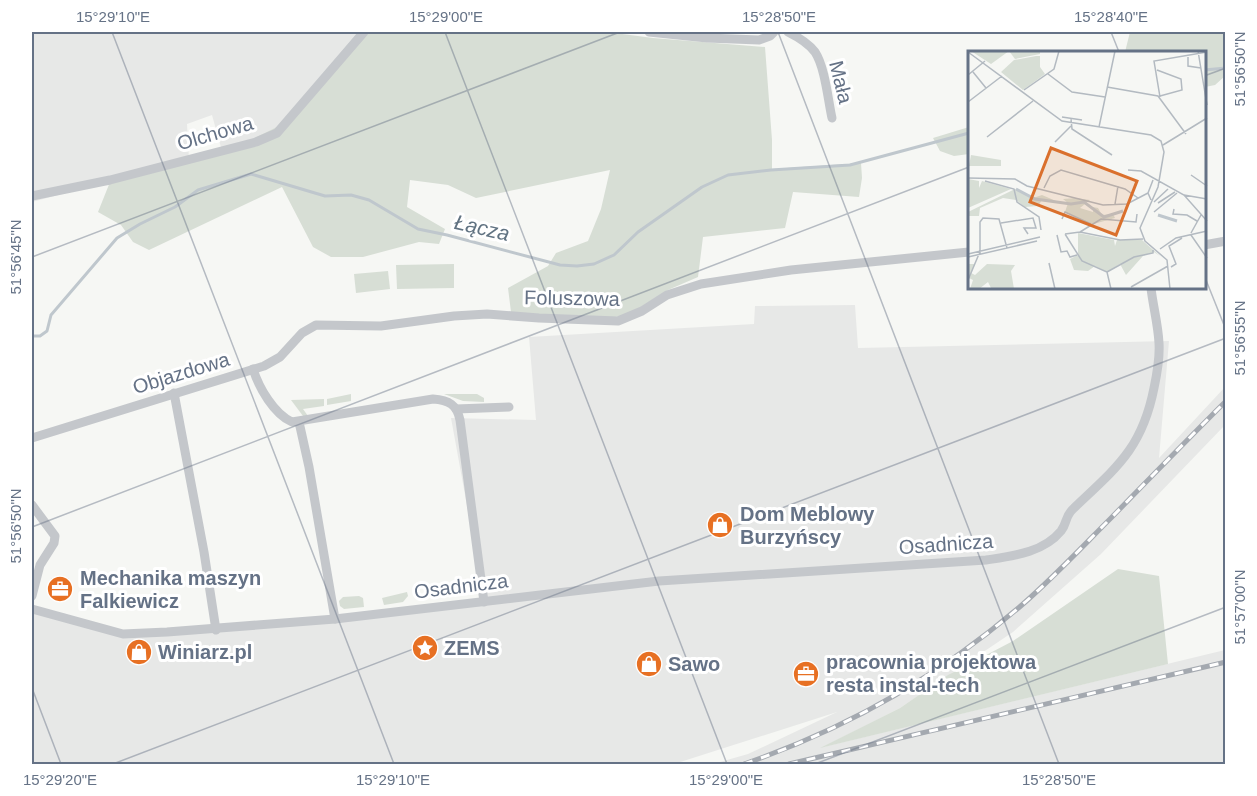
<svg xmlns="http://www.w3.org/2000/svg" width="1257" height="796" font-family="Arial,sans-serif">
	<rect width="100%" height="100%" fill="#f6f7f4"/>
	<g fill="#e7e8e7">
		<path d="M32 32H359L277 133 222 151 212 115 187 124 189 160 32 202Z"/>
		<path d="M855 305 858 348 1169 341 1159 458 1225 387V425L1101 554 1013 632 900 708 823 747 1225 650V764H713L748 754 837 712 674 764H32V609L122 634 277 625 484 599 451 418 536 420 529 337 754 324 755 306Z"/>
	</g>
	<g fill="#d7ded5">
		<path d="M358 32H607L653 38 765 47 772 140V169L861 163 862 178 859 197 793 192 785 228 703 237 698 277 668 290 628 315 602 319 511 312 508 288 548 266 556 253 588 241 601 209 610 170 476 198 448 185 410 180 407 207 445 229 439 244 419 242 363 257H331L313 247 282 187 149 250 133 242 121 225 98 212 110 182 234 148 281 125Z"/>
		<path d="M1130 32H1225V76L1215 85 1205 87 1204 52H1125Z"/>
		<path d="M969 127V154L954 156 940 151 933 138Z"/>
		<path d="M454 264V288L397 289 396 265Z"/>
		<path d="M388 271 390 289 356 293 354 274Z"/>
		<path d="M351 394V401L327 405V399Z"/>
		<path d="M444 394H477L484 398V402L463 401Z"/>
		<path d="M324 399V406L303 409 308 416H303L291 400Z"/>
		<path d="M1118 569 1159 576 1168 664 820 748 900 708 948 675 1013 641Z"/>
		<path d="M407 592 408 596 403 602 384 605 382 598Z"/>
		<path d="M359 596 363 598 364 607 344 609 340 606 339 601 343 597Z"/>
	</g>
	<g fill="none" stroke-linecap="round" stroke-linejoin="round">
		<g stroke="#bfc7cd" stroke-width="3">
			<path d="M1204 70 1226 68"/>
			<path d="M32 336H40L47 331 51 315 117 238 140 224 175 207 198 190 251 174 325 196 351 195 369 200 418 229 447 235 560 265 577 266 594 264 614 255 638 232 702 187 728 175 771 170 850 165 969 133"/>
		</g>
		<g stroke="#c4c7cb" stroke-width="9">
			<path d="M649 32 707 38 759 40 770 36 774 32"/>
			<path d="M788 32C798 37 809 44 815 52 825 67 828 100 832 118"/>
			<path d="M32 196 110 180 256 142 277 133 364 32"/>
			<path d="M1204 245 1226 241"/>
			<path d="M253 369C259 388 274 414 292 422L433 399C449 400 457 405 460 420L484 602"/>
			<path d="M174 393 204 552 216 630"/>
			<path d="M456 409 509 407"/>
			<path d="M299 422 309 467 335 619"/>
			<path d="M32 438 264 366 280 357 302 333 316 325 381 326 454 316 487 314 539 318 618 321 642 311 667 295 701 284 791 270 969 252"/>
			<path d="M32 505 55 536 54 543 40 565 32 596"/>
			<path d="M32 609 123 634 167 632 335 619 659 581 986 560C1012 556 1043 553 1061 531 1068 522 1064 517 1074 508 1116 468 1142 449 1154 388 1157 374 1160 358 1159 343 1158 324 1153 306 1151 288"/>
		</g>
		<g stroke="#a4a9b0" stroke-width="5">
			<g id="rail">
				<path d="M744 764C846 729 941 675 1023 604 1054 577 1082 547 1111 518 1149 479 1187 440 1226 401"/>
				<path d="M789 764 1226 662"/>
			</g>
		</g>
		<use href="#rail" stroke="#fff" stroke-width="3" stroke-dasharray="9" stroke-linecap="butt"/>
	</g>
	<path fill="none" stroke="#657286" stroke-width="1.5" stroke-opacity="0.45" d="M112 32 394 764M445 32 727 764M778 32 1059 764M1111 32 1119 52M1204 76 1226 68M32 257 620 32M1204 275 1226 330M32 527 969 167M32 688 61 764M113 764 1226 338M815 764 1226 607"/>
	<defs>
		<g id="shop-disc" transform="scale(1.35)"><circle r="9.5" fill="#e77023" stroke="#fff"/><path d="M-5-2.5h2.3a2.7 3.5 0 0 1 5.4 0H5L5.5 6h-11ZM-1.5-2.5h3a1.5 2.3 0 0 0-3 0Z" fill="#fff"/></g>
		<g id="office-disc" transform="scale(1.35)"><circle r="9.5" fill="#e77023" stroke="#fff"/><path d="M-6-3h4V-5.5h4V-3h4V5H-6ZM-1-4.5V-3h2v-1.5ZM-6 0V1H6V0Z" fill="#fff"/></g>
		<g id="sight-disc" transform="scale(1.35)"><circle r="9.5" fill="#e77023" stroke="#fff"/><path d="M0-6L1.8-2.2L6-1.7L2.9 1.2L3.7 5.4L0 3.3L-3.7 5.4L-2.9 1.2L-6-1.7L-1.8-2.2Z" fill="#fff"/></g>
	</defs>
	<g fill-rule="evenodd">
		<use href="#shop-disc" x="720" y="525"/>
		<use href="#office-disc" x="60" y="589"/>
		<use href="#sight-disc" x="425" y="648"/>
		<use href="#shop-disc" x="139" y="652"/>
		<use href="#shop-disc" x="649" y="664"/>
		<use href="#office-disc" x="806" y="674"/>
	</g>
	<g text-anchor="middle" stroke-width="6" stroke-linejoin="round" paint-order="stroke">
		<g font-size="20" fill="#657286" stroke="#fff">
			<text transform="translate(841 82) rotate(76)" y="7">Mała</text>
			<text transform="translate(215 133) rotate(-16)" y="7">Olchowa</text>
			<text transform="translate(572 298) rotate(1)" y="7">Foluszowa</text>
			<text transform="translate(181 373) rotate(-17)" y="7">Objazdowa</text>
			<text transform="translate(946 544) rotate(-4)" y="7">Osadnicza</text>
			<text transform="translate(461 586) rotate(-7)" y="7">Osadnicza</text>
		</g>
		<g font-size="20" font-weight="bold" fill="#657286" stroke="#fff" text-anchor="start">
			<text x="740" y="521">Dom Meblowy<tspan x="740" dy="23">Burzyńscy</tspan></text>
			<text x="80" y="585">Mechanika maszyn<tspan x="80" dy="23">Falkiewicz</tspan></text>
			<text x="444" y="655">ZEMS</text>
			<text x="158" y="659">Winiarz.pl</text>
			<text x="826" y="669">pracownia projektowa<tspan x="826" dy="23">resta instal-tech</tspan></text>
			<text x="668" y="671">Sawo</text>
		</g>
		<g font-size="21" font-style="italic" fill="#617382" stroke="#fff">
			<text transform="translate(482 228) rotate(13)" y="7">Łącza</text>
		</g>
	</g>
	<g transform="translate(968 51)">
		<rect width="238" height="238" fill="#f6f7f4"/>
		<path d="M3 0H72V3L47 8 41 0 23 13ZM68 5H72V16L77 23 55 39 33 21 46 9ZM3 104 33 109V115H1ZM0 128 11 130V137L14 130 43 138 0 157ZM47 138 65 147 74 144 88 150 74 149 70 155 57 156 48 149 35 147 12 157 11 165H0V161ZM108 147 122 149 112 157 125 161V156L130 157 134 164 145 163 147 167 122 174 97 161 100 152 95 148ZM110 182 146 189 147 195 149 189H174L192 205 186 201 175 205 158 224 152 213 139 221 127 215 120 220 106 219 102 208 110 204ZM0 213H7L3 222 7 224 19 213 47 214 43 220 46 238 23 237 20 231 11 238H2L5 229 1 227Z" fill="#d7ded5"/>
		<path fill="none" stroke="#bfc7cd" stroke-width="3" d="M48 138 67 148 103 153 116 151 136 166 155 160M190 164 209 170"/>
		<path fill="none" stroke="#b3bac1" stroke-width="1.5" d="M230 0 239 54M0 1 94 70 183 84 193 90 196 101 190 136 172 177 177 190 199 209 202 238M220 6V15L233 17M189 19 213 28 214 39 192 45M5 21 18 37M80 23 104 41 137 46M0 24 17 10M139 36 190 45 218 83M56 39 86 18 91 0M192 46 186 10 239 1M0 51 34 25M94 66 114 69M103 68 104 78 144 104M131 76 147 0M19 86 65 50M87 91 103 75M195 94 239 67M160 119 173 120 216 144 239 170M223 124 239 135M0 127 47 128 59 135 135 154 159 153 180 142M17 130 46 138 49 151 71 166 73 179M76 137 82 125 93 119 157 138 170 147M216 144 239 148M183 149 180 142 185 129M186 151 200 138M190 152 207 141M147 153 150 135M206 158 205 163 219 164 229 170M186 161 209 142M94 168 97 161 123 173M33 172 65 167 68 177H56L60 183M112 181 133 168 168 171 169 163M223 182 233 164M97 183 112 181 152 189 175 188M97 183 114 210 139 221 143 238M89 184 93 201 99 200 102 206 109 204M223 184 239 207M192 198 208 187 239 180M0 203 72 186M12 203V171L15 167 31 168 39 197M0 206 69 190M81 212 87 238M203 216 208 213 201 195 214 187M139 221 166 206 185 202V199M0 229 11 203M163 236 200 215"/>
		<path fill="#da702d" fill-opacity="0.15" stroke="#da702d" stroke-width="3" d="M83 97 169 130 148 184 62 151Z"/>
		<rect width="238" height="238" fill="none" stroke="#657286" stroke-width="3"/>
	</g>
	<rect width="1257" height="796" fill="none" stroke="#ffffff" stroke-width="66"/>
	<rect x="33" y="33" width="1191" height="730" fill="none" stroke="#657286" stroke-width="2"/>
	<g font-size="15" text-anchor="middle" fill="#657286">
		<text x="113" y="22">15°29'10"E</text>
		<text x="446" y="22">15°29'00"E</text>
		<text x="779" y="22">15°28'50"E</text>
		<text x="1111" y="22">15°28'40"E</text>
		<text transform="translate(1240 69) rotate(-90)" y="5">51°56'50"N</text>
		<text transform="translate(16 257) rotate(-90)" y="5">51°56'45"N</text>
		<text transform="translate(1240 338) rotate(-90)" y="5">51°56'55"N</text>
		<text transform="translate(16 526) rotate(-90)" y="5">51°56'50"N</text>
		<text transform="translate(1240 607) rotate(-90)" y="5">51°57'00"N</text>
		<text x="60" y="785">15°29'20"E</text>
		<text x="393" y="785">15°29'10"E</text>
		<text x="726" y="785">15°29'00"E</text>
		<text x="1059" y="785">15°28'50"E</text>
	</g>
</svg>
